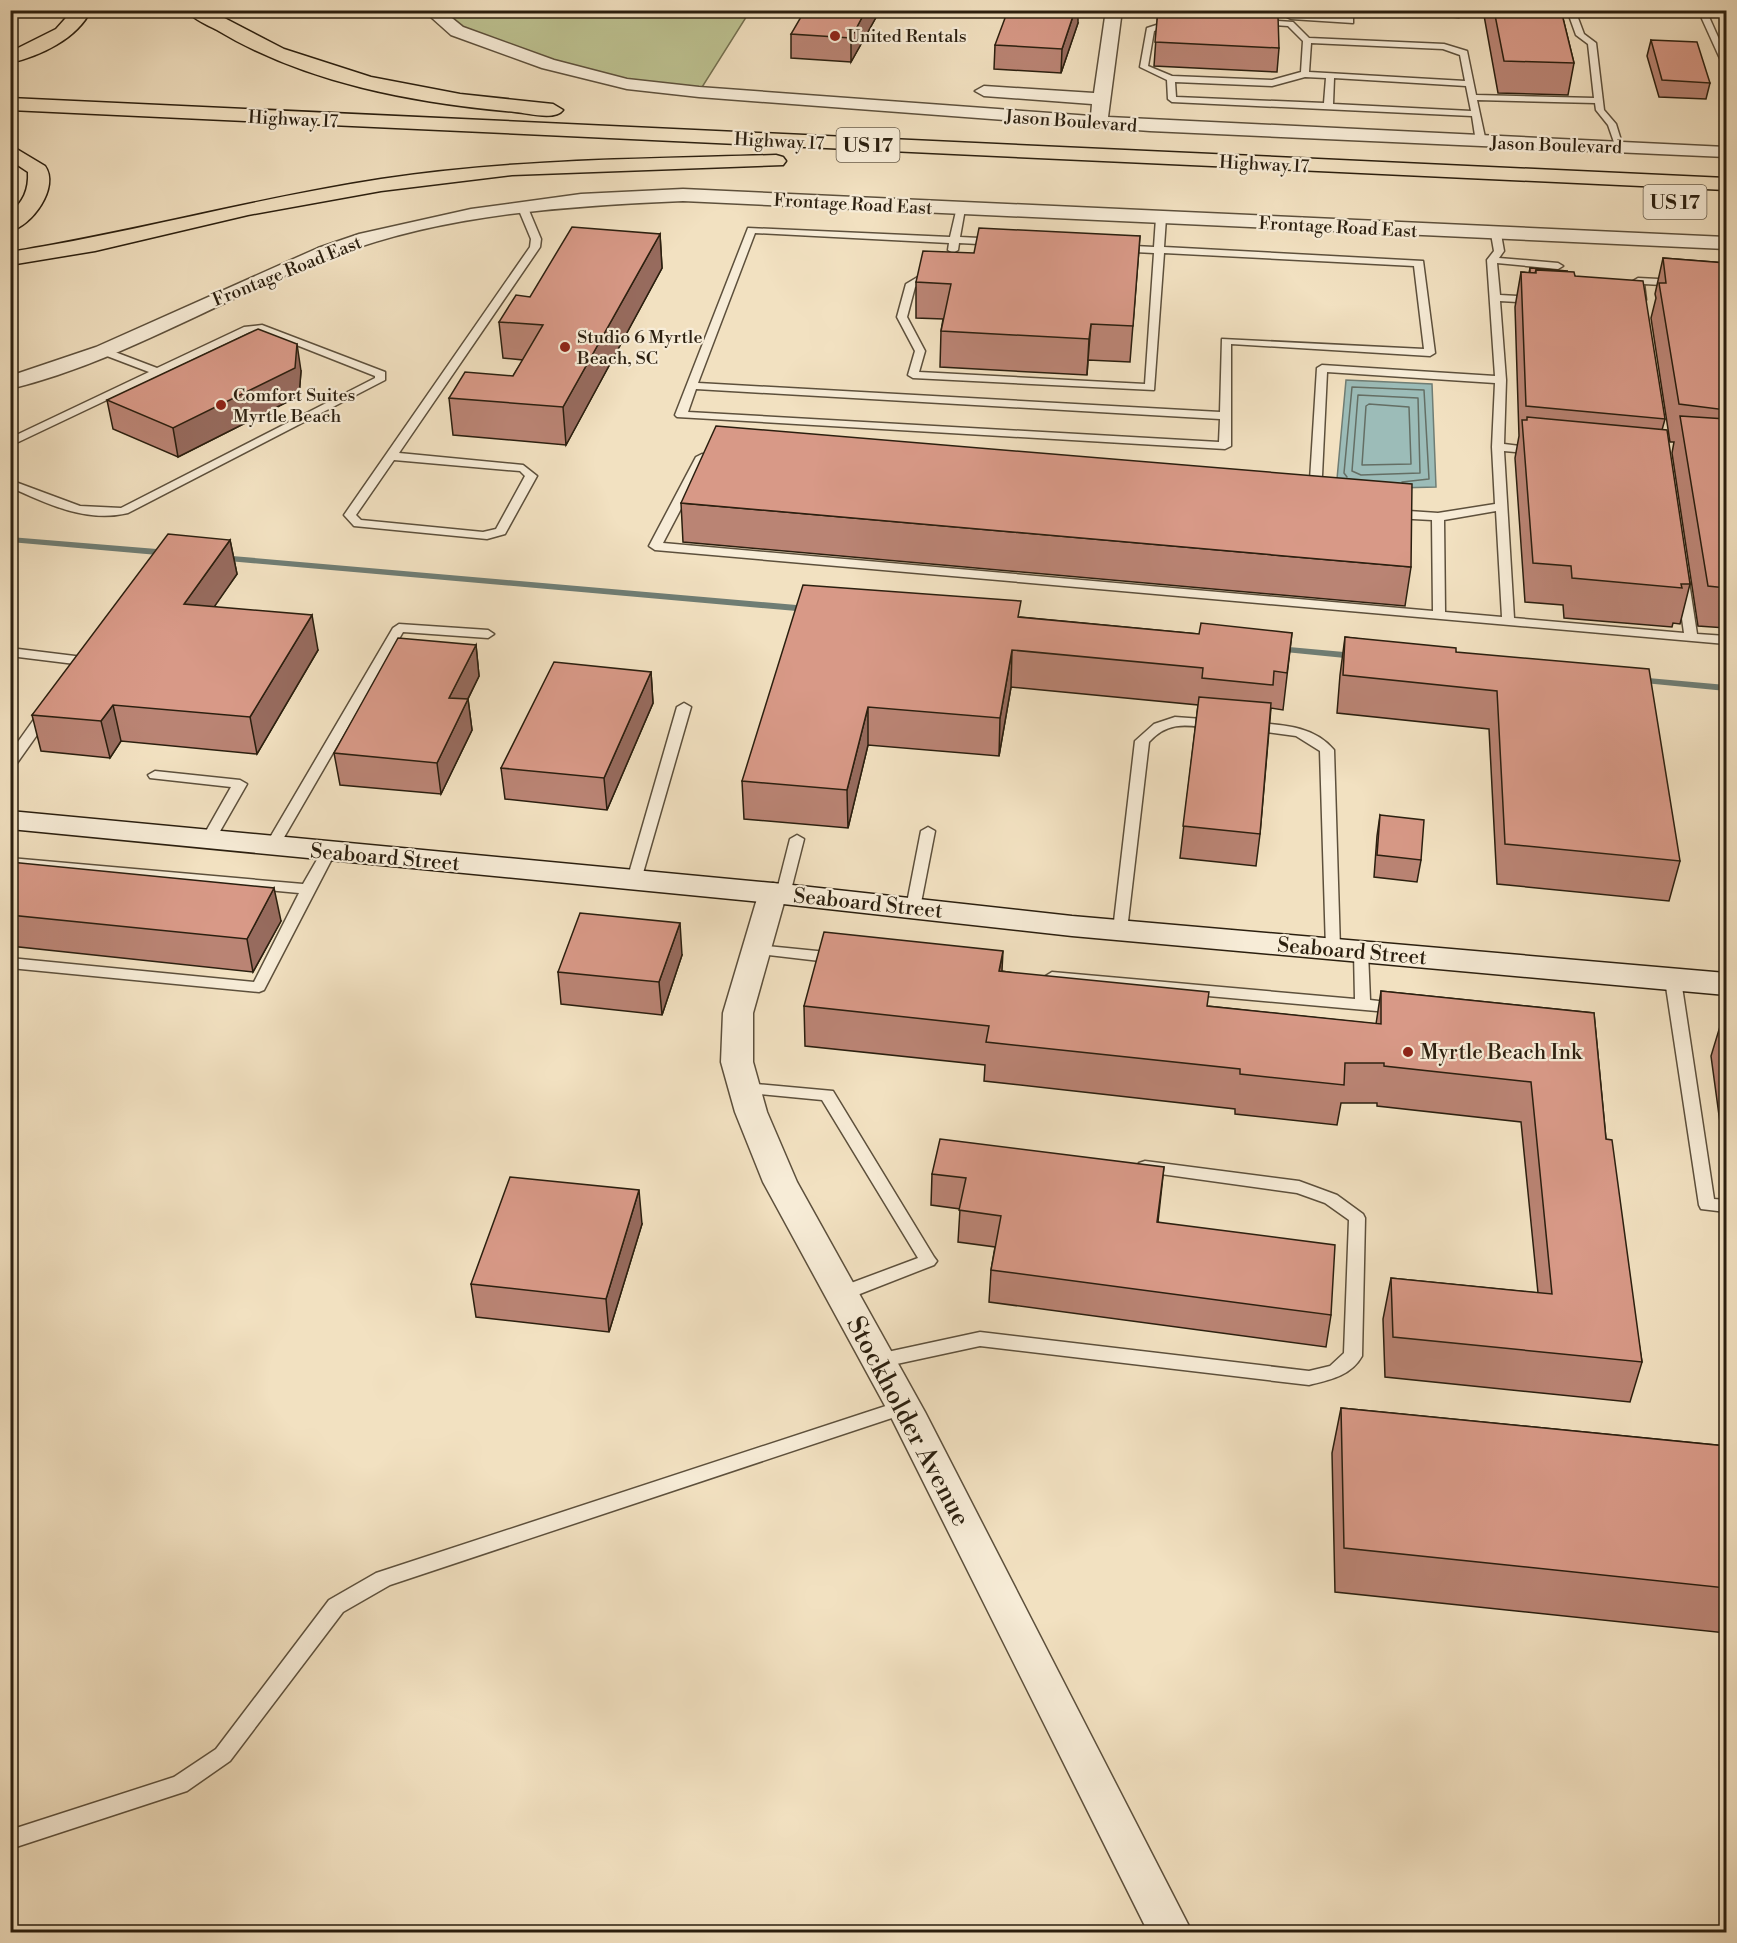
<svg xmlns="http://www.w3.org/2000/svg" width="1737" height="1943" font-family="'Libre Bodoni',serif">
	<rect width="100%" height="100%" fill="#f2e1c1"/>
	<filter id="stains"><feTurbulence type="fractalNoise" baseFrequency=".00333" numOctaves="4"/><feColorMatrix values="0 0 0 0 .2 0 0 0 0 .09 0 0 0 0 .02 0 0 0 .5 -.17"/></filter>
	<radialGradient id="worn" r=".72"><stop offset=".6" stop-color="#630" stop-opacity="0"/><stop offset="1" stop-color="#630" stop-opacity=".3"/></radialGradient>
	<path fill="#bdc291" stroke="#747050" stroke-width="1.5" d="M431 11H750L699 92 627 84 457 31Z"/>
	<path fill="#9cbcb8" stroke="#6f7d74" stroke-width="1.5" d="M1346 380 1432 384 1436 487 1357 489 1337 479Z"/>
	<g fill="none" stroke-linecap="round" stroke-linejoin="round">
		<g stroke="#646e64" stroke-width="1.5">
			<path d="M1358 395 1418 398 1420 473 1361 475 1352 471Z"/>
			<path d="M1369 404 1409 407 1411 464 1362 465 1366 406Z"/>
			<path d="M1347 477 1344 473 1352 387 1424 390 1429 479 1402 482"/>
		</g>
		<g fill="#6f7d74" fill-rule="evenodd">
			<path d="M10 537 169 550 173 553 169 556 10 542Z"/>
			<path d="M220 555 808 606 812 609 808 612 217 560V556Z"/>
			<path d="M1278 646 1355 653 1359 656 1355 659 1275 651 1274 649Z"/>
			<path d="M1637 677 1726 685V691L1634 682 1632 680 1634 678Z"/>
		</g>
		<g stroke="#5d503c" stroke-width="3">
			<g id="lane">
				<path d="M1345 10H1353V23L1291 19 1287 17 1291 15 1346 18Z"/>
				<path d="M1374 10H1463V15L1459 17Z"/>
				<path d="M1567 10H1575L1584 34 1596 43 1604 110 1616 124 1624 150 1616 148 1608 125 1596 110 1595 103 1477 100 1486 142 1481 145 1476 142 1472 116 1172 102 1168 99 1167 80 1140 67 1147 28 1175 19H1178V23L1154 31 1148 66 1172 76 1272 80 1301 72 1303 41 1288 26 1260 24 1256 22 1260 20 1293 22 1309 38 1444 44 1467 51 1476 95 1594 98 1588 44 1576 35ZM1311 43 1443 49 1460 55 1465 81 1309 72ZM1305 77 1326 78 1324 103 1176 97 1175 82 1272 86ZM1334 78 1466 86 1471 111 1333 104Z"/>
				<path d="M1698 10H1706L1726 55V65L1722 63Z"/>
				<path d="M520 206 528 208 541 239 540 247 399 453 523 465 537 476 505 534 487 539 354 526 344 515 530 247 531 239 518 208ZM394 460 520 471 525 476 496 529 483 532 361 520 356 515Z"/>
				<path d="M957 207 965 209 960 237 1154 247 1156 218 1161 215 1166 218 1164 247 1423 261 1435 353 1430 356 1231 344V446L1225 449 677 417 675 415 748 228 950 237ZM755 233 949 243 948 250 953 253 958 250 959 243 1154 253 1145 384 919 372 925 351 907 317 915 287 937 273V269L933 268 906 284 897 317 915 351 908 375 913 378 1154 390 1164 253 1414 266 1424 349 1222 339 1220 412 698 383ZM696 389 1220 419 1219 442 688 412Z"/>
				<path d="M1496 231 1501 234 1504 251 1499 258 1558 263 1563 266 1558 269 1497 263 1500 295 1535 297 1540 300 1535 303 1500 301 1506 380 1504 444 1537 448 1543 451 1537 454 1504 451 1514 618 1684 633 1677 582 1683 578 1689 582 1697 634 1726 636V644L655 550 649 546 696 457 702 454 722 457 724 459 718 462 706 461 663 543 1433 611 1432 520 1394 518 1388 514 1394 510 1438 513 1495 504 1492 447 1495 383 1327 372 1321 496 1315 499 1309 496 1317 368 1322 365 1495 376 1487 260 1494 251 1491 234ZM1496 511 1502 617 1445 612 1444 520Z"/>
				<path d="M1638 278 1679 280 1684 283 1679 286 1644 284 1646 300 1641 303 1636 300 1633 281Z"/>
				<path d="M262 325 385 372V380L128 513C87 523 47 504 10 487V480L80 506 121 508 375 378V376L261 331 250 332 10 446V438L149 372 99 353V349H107L157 368 244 327Z"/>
				<path d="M399 624 488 630 494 634 488 638 403 632 279 846 277 849H267L265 846 393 628Z"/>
				<path d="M10 648 83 657 89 661 83 665 10 656Z"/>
				<path d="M684 703 691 707 641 880 639 883H629L627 880 677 707Z"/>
				<path d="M47 707 54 711 15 766 10 767V753L42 708Z"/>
				<path d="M1175 717 1216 720 1223 724C1209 737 1178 710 1149 742L1127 930 1120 935 1115 933 1113 930 1135 741 1154 724Z"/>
				<path d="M1248 722C1278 725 1313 724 1334 750L1340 949 1338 952 1333 954 1326 949 1320 751 1296 736 1243 729 1241 726 1243 723Z"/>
				<path d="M155 771 240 780 247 784 215 840 208 844 201 840 231 787 150 778 148 775Z"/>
				<path d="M928 827 935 831 920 908 913 913 906 908 921 831Z"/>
				<path d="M797 835 804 839 790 894 783 898 778 897 776 894 790 839Z"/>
				<path d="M329 847 336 851 264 990 259 992 10 968V958L254 982 299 893 10 866V858L303 884 322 851Z"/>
				<path d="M756 945 837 953 844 958 837 963 751 953 749 950Z"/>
				<path d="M1361 947 1368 952 1370 1000 1404 1004 1407 1008 1404 1012 1399 1013 1052 982 1044 977 1052 972 1355 999 1354 952Z"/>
				<path d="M1673 975 1681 980 1714 1199 1726 1200V1212L1701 1209 1699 1205 1665 980Z"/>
				<path d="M744 1083 833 1091 934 1257 937 1261 934 1265 847 1299 841 1300 835 1299 832 1294 835 1289 918 1258 822 1100 738 1092 736 1088 738 1084Z"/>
				<path d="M1145 1161 1299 1181 1337 1195 1363 1214 1365 1218 1362 1356C1351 1376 1329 1380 1309 1385L980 1346 878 1368 872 1366 869 1361 872 1356 878 1354 980 1332 1309 1371 1330 1366 1344 1353 1349 1220 1325 1203 1297 1193 1139 1171 1137 1167 1139 1163Z"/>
				<path d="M904 1400 910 1402 913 1407 910 1412 390 1585 343 1612 230 1761 187 1791 10 1849V1830L174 1777 216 1749 329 1600 376 1573Z"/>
			</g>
		</g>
		<g stroke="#5d503c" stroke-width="3">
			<g id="street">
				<path d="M423 10H442L463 27 554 60 627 79 699 87 1091 116 1092 104 984 96 975 91 984 86 1094 93 1106 10H1122L1108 117 1726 147V157L1150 131 699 97 627 89 542 68 451 35Z"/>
				<path d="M683 189 1726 237V249L683 201C566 206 444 214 334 256 225 296 124 361 10 389V376L96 347 318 248 359 234 471 209 581 194Z"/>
				<path d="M773 883 783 886 787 892 753 1013V1062L767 1112 797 1182 925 1412 1192 1932H1148L890 1415 763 1182 735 1112 721 1062 723 1013 759 892 763 886Z"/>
			</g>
		</g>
		<g stroke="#2b1f0f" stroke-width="3">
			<path id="secondary" d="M10 811 783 884 1072 916 1726 973V995L1072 936 783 904 10 829Z"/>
		</g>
		<g stroke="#2b1f0f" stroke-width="3">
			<g id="highway">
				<path d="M73 10H91C77 39 40 56 10 63V52L56 29Z"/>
				<path d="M186 10H209L284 49 371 77 460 94 553 104 563 110C555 121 527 113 515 112 414 103 305 83 217 30 207 25 193 19 186 10Z"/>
				<path d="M10 98 1726 178V190L10 110Z"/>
				<path d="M10 145 45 166C60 187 32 226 10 231V213C23 202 29 190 28 172L10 160Z"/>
				<path d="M776 155 783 157 786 161 783 165 512 175 381 191 248 215 95 251 10 265V252C135 232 256 198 381 179 512 159 644 159 776 155Z"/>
			</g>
		</g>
		<use href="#lane" fill="#f7ecd7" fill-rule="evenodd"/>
		<use href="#street" fill="#f7ecd7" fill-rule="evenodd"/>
		<use href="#secondary" fill="#f7ecd7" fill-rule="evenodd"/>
		<use href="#highway" fill="#f2e1c1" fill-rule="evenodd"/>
	</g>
	<g fill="#ba8474" stroke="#2b1f0f" stroke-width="1.5">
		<path d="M1158 10 1279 48 1277 72 1154 66Z"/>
		<path d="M1483 10H1561L1574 63 1568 95 1498 93Z"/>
		<path d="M879 12 851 62 791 58V34Z"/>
		<path d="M1078 23 1061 73 994 69 995 45Z"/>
		<path d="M1651 40 1710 83 1706 99 1659 97 1647 56Z"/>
		<path d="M660 234 662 268 566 445 453 435 449 398 513 376 523 360 503 358 499 322 530 297Z"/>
		<path d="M1140 236 1130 362 1088 360 1087 375 940 367 941 331 943 319 916 318V282L974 253Z"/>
		<path d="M1663 258 1726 263V628L1698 626 1672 453 1674 442H1670L1651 318 1656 298 1655 294Z"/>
		<path d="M1530 268 1575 276 1665 419 1662 430 1690 584 1680 624 1673 623 1672 627 1564 618 1563 605 1525 602 1515 458 1519 436 1515 307 1521 272 1529 273Z"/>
		<path d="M301 371 299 396 178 457 113 429 107 400Z"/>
		<path d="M681 503 1411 567 1405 606 683 542Z"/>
		<path d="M230 540 237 574 214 606 318 650 257 754 121 741 110 758 41 751 32 715Z"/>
		<path d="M1020 617 1199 634 1292 633 1283 710 1271 708 1260 834 1256 866 1180 858 1198 705 1011 687 999 756 868 745 848 828 744 819 742 781Z"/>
		<path d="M1345 637 1456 652 1680 861 1669 901 1497 884 1489 729 1337 713 1340 675Z"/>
		<path d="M476 645 479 676 468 699 472 730 441 794 340 785 334 753Z"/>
		<path d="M651 672 653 703 607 810 505 799 501 768Z"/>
		<path d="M1380 815 1421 860 1417 882 1374 877 1377 836Z"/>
		<path d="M10 862 281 921 253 972 10 946Z"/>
		<path d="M682 955 662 1015 561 1004 558 972Z"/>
		<path d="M1002 971 1207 1006 1376 1024 1381 991 1594 1013 1606 1139 1642 1362 1630 1402 1385 1377 1383 1319 1391 1278 1538 1293 1521 1122 1377 1106V1103H1341L1337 1125 1235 1114V1109L984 1081 985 1065 805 1046 804 1006Z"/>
		<path d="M1721 1023 1726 1024V1167L1711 1056Z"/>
		<path d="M1164 1167 1158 1222 1331 1315 1326 1347 989 1302 991 1270 995 1247 958 1242 960 1209 931 1205 932 1174Z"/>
		<path d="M642 1224 609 1332 476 1317 471 1284Z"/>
		<path d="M1341 1408 1726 1446V1633L1335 1592 1332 1453Z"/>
	</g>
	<g fill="#976b5e" stroke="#2b1f0f" stroke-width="1.5">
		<path d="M866 10H879V12L851 62V38Z"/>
		<path d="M1075 10H1078V23L1061 73 1062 49Z"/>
		<path d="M660 234 662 268 566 445 563 407Z"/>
		<path d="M1091 324 1088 360 1087 375 1089 339Z"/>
		<path d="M297 344 301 371 299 396 178 457 173 428Z"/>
		<path d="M230 540 237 574 192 639 184 604Z"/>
		<path d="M312 615 318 650 257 754 250 717Z"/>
		<path d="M476 645 479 676 453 729 449 698Z"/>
		<path d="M1012 650 1011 687 999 756 1000 718Z"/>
		<path d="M651 672 653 703 607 810 604 778Z"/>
		<path d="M468 699 472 730 441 794 437 763Z"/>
		<path d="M113 705 121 741 110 758 101 721Z"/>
		<path d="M868 707V745L848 828 847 790Z"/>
		<path d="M274 888 281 921 253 972 247 939Z"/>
		<path d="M680 923 682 955 662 1015 659 982Z"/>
		<path d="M1003 951 1001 990 999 971Z"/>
		<path d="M639 1190 642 1224 609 1332 606 1299Z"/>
	</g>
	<g fill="#d89987" stroke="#2b1f0f" stroke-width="1.5">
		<path d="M805 10H866L851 38 791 34Z"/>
		<path d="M1008 10H1075L1062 49 995 45Z"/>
		<path d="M1158 10 1278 16 1279 48 1155 42Z"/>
		<path d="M1494 10H1561L1574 63 1504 61Z"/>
		<path d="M1651 40 1697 42 1710 83 1662 80Z"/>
		<path d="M572 227 660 234 563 407 449 398 465 372 513 376 543 325 499 322 516 295 530 297Z"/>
		<path d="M979 228 1140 236 1133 326 1091 324 1089 339 941 331 951 284 916 282 923 251 974 253Z"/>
		<path d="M1663 258 1726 263V410L1679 404 1659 283H1666Z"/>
		<path d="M1530 268 1568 271 1536 270 1535 273H1530Z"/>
		<path d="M1536 270 1574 272 1575 276 1643 281 1665 419 1526 406 1521 272 1536 273Z"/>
		<path d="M258 329 297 344 295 368 173 428 107 400Z"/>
		<path d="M1680 416 1726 419V588L1708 586Z"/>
		<path d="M1527 417 1667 430 1690 584H1681L1682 588 1572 578 1571 566 1533 563 1522 420H1527Z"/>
		<path d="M716 426 1412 484 1411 567 681 503Z"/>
		<path d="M168 534 230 540 184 604 312 615 250 717 113 705 101 721 32 715Z"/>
		<path d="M803 585 1021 601 1018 617 1199 634 1201 623 1292 633 1287 673 1274 671 1273 685 1202 678 1203 668 1012 650 1000 718 868 707 847 790 742 781Z"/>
		<path d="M1345 637 1456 648V652L1649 669 1680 861 1505 844 1497 691 1343 675Z"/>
		<path d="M398 638 476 645 449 698 468 699 437 763 334 753Z"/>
		<path d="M554 662 651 672 604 778 501 768Z"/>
		<path d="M1199 697 1271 703 1260 834 1183 826Z"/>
		<path d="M1380 815 1424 820 1421 860 1377 855Z"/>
		<path d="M10 862 274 888 247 939 10 915Z"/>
		<path d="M580 913 680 923 659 982 558 972Z"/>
		<path d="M824 932 1003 951 999 971 1209 992 1207 1006 1381 1024V991L1594 1013 1606 1139 1612 1140 1642 1362 1393 1337 1391 1278 1552 1294 1531 1082 1384 1066V1063H1345L1344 1085 1240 1074V1069L986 1042 989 1026 804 1006Z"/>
		<path d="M1721 1023 1726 1024V1062Z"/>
		<path d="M940 1139 1164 1167 1157 1222 1335 1245 1331 1315 991 1270 1001 1216 959 1210 966 1178 932 1174Z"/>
		<path d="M510 1177 639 1190 606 1299 471 1284Z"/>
		<path d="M1341 1408 1726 1446V1588L1344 1548Z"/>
	</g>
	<g fill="#8f2418" stroke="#f7ecd7" stroke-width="2">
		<circle cx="835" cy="36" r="6"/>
		<circle cx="565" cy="347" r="6"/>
		<circle cx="221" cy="405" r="6"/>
		<circle cx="1408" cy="1052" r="6"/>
	</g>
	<g text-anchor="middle" stroke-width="4.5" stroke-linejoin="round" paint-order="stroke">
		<g font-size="18" fill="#2b1f0f" stroke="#f7ecd7" text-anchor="start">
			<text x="847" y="42">United Rentals</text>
			<text x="577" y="343">Studio 6 Myrtle<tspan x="577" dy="21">Beach, SC</tspan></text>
			<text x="233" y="401">Comfort Suites<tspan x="233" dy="21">Myrtle Beach</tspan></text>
		</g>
		<g font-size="18" fill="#2b1f0f" stroke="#f7ecd7">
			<text transform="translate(293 119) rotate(3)" y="6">Highway 17</text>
			<text transform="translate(1071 121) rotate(4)" y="6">Jason Boulevard</text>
			<text transform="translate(779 141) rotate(3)" y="6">Highway 17</text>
			<text transform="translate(1556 145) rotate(2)" y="6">Jason Boulevard</text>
			<text transform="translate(1264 164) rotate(3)" y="6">Highway 17</text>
			<text transform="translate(853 204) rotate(3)" y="6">Frontage Road East</text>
			<text transform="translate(1338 227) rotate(3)" y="6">Frontage Road East</text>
			<text transform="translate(287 271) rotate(-22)" y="6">Frontage Road East</text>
		</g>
		<g fill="#f7ecd7" stroke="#685c4b" stroke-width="1.5">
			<rect x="836.5" y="128" width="63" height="34" rx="4.5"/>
			<rect x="1643.5" y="185" width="63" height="34" rx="4.5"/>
		</g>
		<g font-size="20" font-weight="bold" fill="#2b1f0f">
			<text x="868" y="152">US 17</text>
			<text x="1675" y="209">US 17</text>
		</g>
		<g font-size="21" fill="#2b1f0f" stroke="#f7ecd7">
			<text transform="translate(385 857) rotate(5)" y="7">Seaboard Street</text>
			<text transform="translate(868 903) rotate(6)" y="7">Seaboard Street</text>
			<text transform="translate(1352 951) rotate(5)" y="7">Seaboard Street</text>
		</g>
		<g font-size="21" fill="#2b1f0f" stroke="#f7ecd7" text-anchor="start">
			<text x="1420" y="1059">Myrtle Beach Ink</text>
		</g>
		<g font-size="26" fill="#2b1f0f" stroke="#f7ecd7">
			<text transform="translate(909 1421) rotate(62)" y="9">Stockholder Avenue</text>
		</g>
	</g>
	<rect width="1737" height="1943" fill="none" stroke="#f2e1c1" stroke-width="36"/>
	<rect x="12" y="12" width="1713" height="1919" fill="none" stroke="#2b1f0f" stroke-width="3"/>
	<rect x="18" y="18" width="1701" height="1907" fill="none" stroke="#2b1f0f" stroke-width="1.5"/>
	<rect width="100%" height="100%" filter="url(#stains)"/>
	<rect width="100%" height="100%" fill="url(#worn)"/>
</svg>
